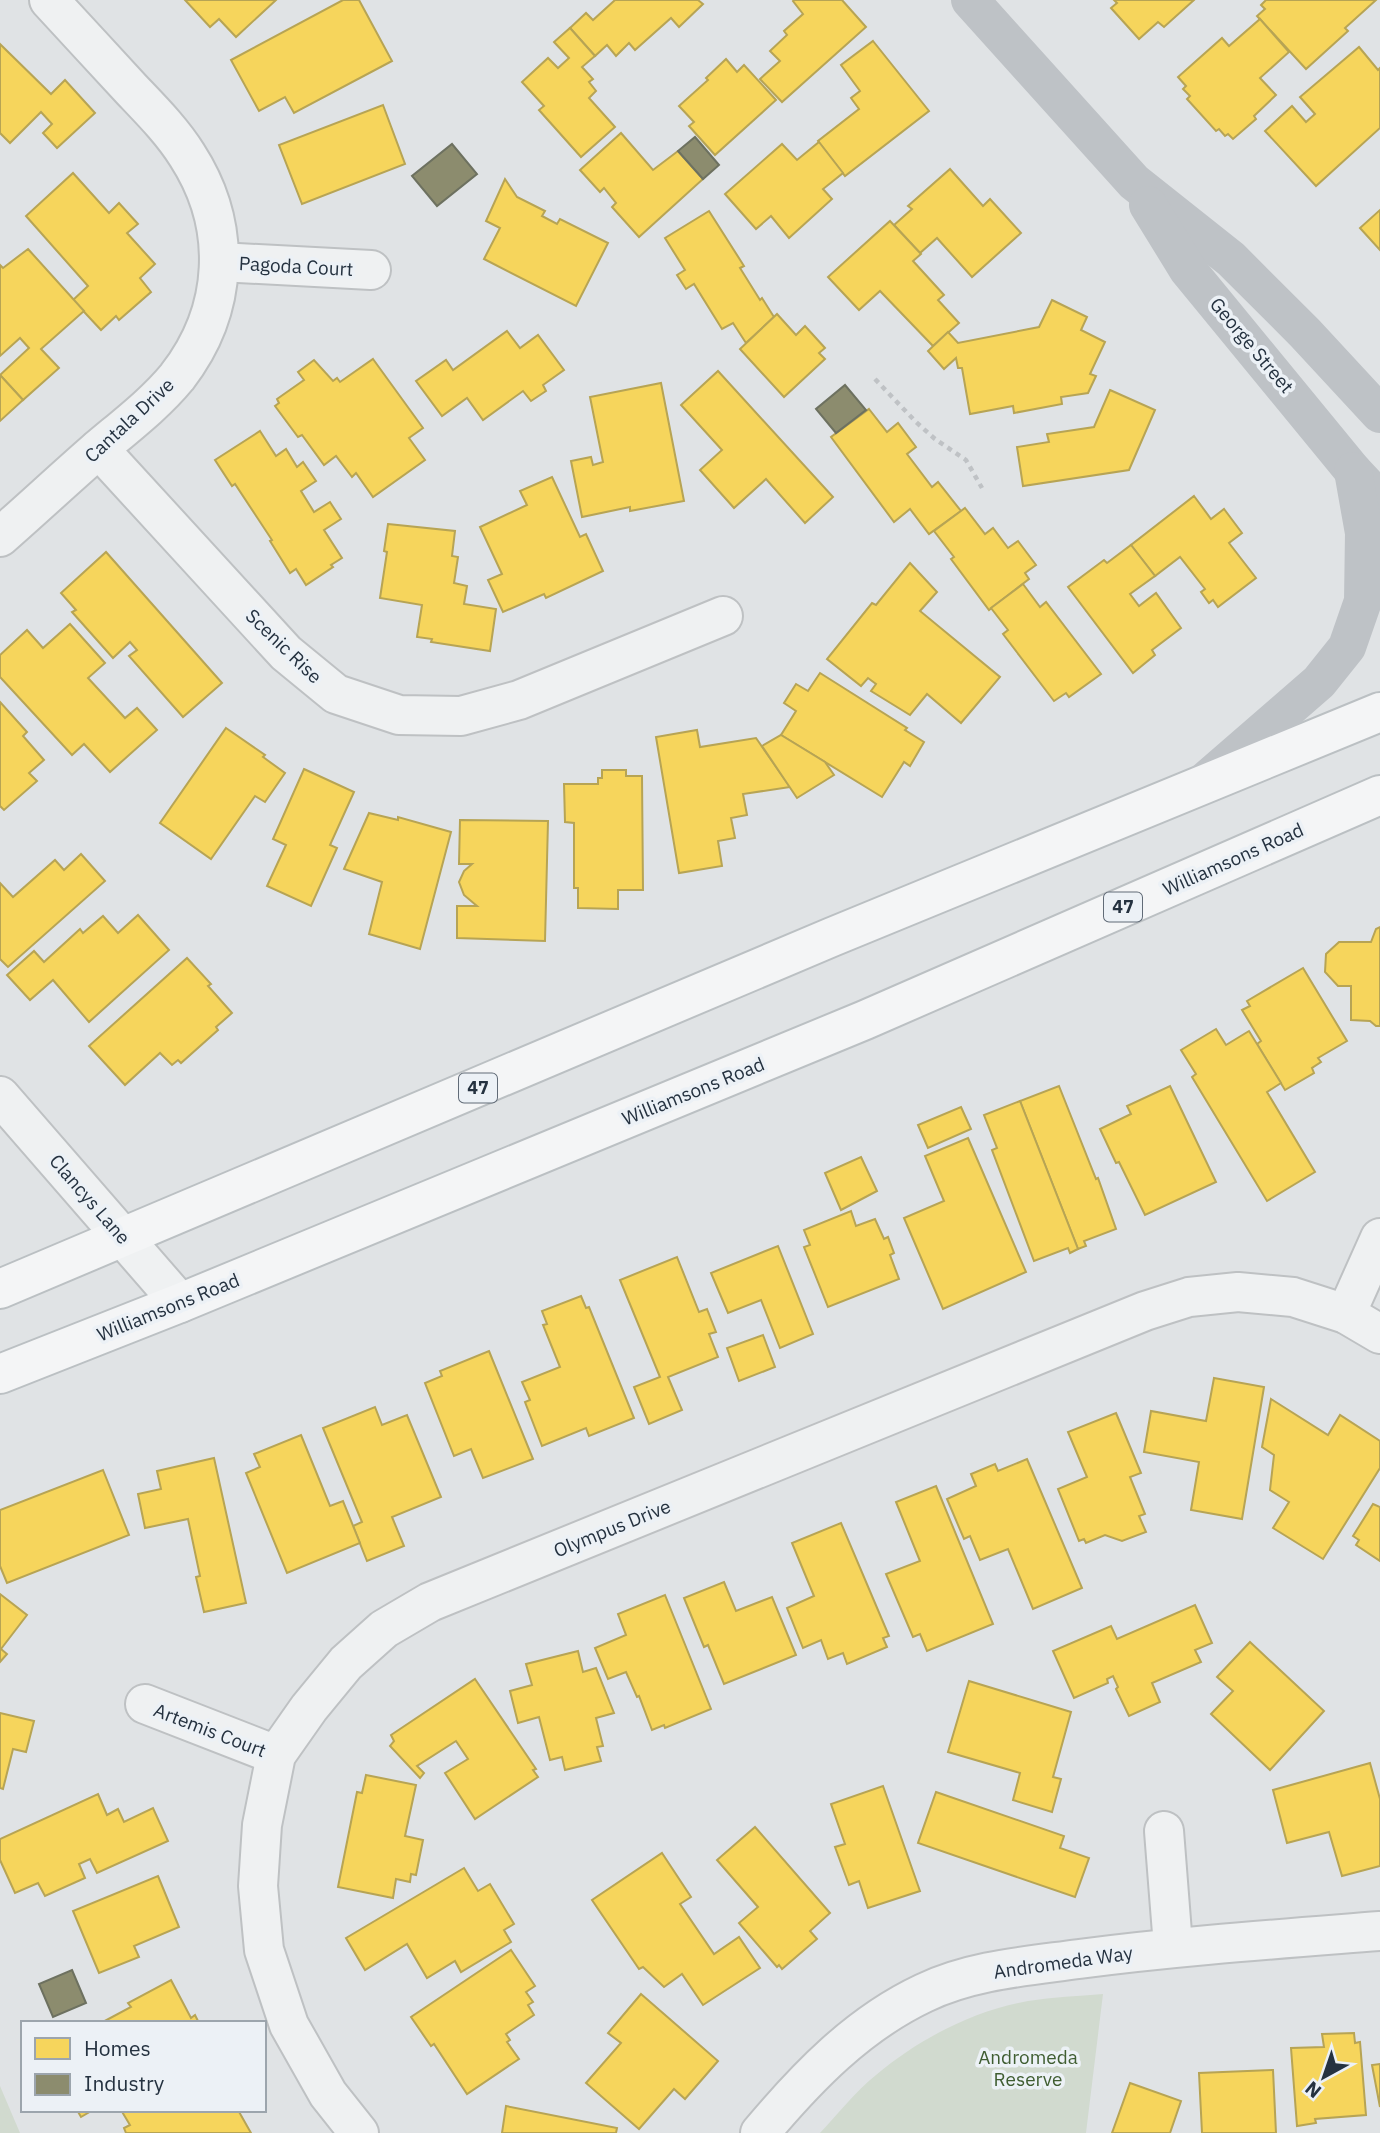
<svg xmlns="http://www.w3.org/2000/svg" width="1380" height="2133" font-family="'IBM Plex Sans',sans-serif">
	<rect width="100%" height="100%" fill="#e0e3e5"/>
	<g fill="#d1dacf">
		<path d="M1103 1994 1086 2133H820C838 2114 855 2092 876 2075 919 2039 972 2011 1028 2001 1053 1997 1078 1996 1103 1994Z"/>
		<path d="M0 2086 20 2133H0Z"/>
	</g>
	<g fill="#f6d55c" stroke="#b7a454" stroke-width="2">
		<path d="M185 0H276L236 37 219 19 210 27Z"/>
		<path d="M343 0H359L392 61 294 113 285 97 259 111 231 60Z"/>
		<path d="M615 0H698L703 4 679 27 671 18 635 50 629 43 616 56 607 45 595 56 570 28 586 13 593 20Z"/>
		<path d="M794 0H842L866 27 782 102 760 79 780 61 770 51 787 35 784 31 803 14 793 1Z"/>
		<path d="M1114 0H1194L1164 27 1158 22 1139 39 1111 8 1117 3Z"/>
		<path d="M1266 0H1376L1345 28 1348 31 1306 69 1257 16 1265 9 1261 5Z"/>
		<path d="M1260 19 1289 52 1260 78 1276 95 1254 116 1256 119 1233 139 1228 134 1225 136 1219 129 1216 131 1187 99 1190 96 1183 89 1186 86 1178 77 1222 38 1229 46Z"/>
		<path d="M570 28 595 56 582 67 593 79 589 82 596 91 589 98 615 127 581 157 539 110 544 106 522 82 548 58 558 68 569 58 554 42Z"/>
		<path d="M873 41 929 111 845 176 818 141 859 109 851 98 860 91 841 65Z"/>
		<path d="M0 44 51 94 65 80 95 113 57 148 43 133 52 124 41 112 10 143 0 133Z"/>
		<path d="M1359 47 1378 70 1380 68V128L1316 186 1265 131 1292 106 1306 122 1315 114 1300 97Z"/>
		<path d="M726 59 737 72 744 65 776 100 715 155 689 126 694 122 679 106 708 80 706 78Z"/>
		<path d="M383 105 405 164 302 204 279 145Z"/>
		<path d="M621 133 653 170 678 151 703 179 639 237 612 207 616 203 604 188 600 192 580 170Z"/>
		<path d="M819 142 843 173 823 189 832 199 789 238 771 216 756 229 725 194 782 144 797 160Z"/>
		<path d="M950 169 983 206 990 199 1021 233 972 277 937 238 920 253 894 225 912 209 908 206Z"/>
		<path d="M73 173 109 213 119 203 138 224 127 233 155 264 140 278 151 292 119 320 116 316 101 330 73 300 88 286 26 216Z"/>
		<path d="M505 179 517 197 545 211 542 216 557 224 560 219 608 243 576 306 484 259 500 228 486 221Z"/>
		<path d="M1380 210V250L1360 228Z"/>
		<path d="M709 211 744 266 740 268 760 300 762 298 774 317 746 343 733 323 722 329 694 284 686 289 677 275 685 270 665 238Z"/>
		<path d="M890 221 921 254 913 261 944 295 938 300 959 323 933 346 880 291 859 310 828 277Z"/>
		<path d="M28 249 84 311 41 349 59 368 23 400 0 375 29 348 20 338 0 356V265L3 268Z"/>
		<path d="M1052 300 1087 317 1081 330 1105 342 1090 374 1096 376 1088 393 1061 397 1062 404 1014 413 1013 406 970 414 962 368H958L956 358 944 369 928 351 948 332 958 343 1039 327Z"/>
		<path d="M777 314 796 335 805 326 825 348 819 353 825 359 784 397 740 349Z"/>
		<path d="M507 331 520 348 538 335 564 370 543 385 546 391 531 401 523 391 483 420 467 398 442 416 416 381 446 360 453 370Z"/>
		<path d="M373 359 423 428 409 438 425 460 373 497 356 473 352 477 336 456 324 465 302 435 298 437 275 406 279 403 277 399 304 380 298 372 314 360 333 381 337 378 340 382Z"/>
		<path d="M718 371 833 497 805 523 766 479 734 508 700 470 722 450 681 405Z"/>
		<path d="M0 375 23 400 0 421Z"/>
		<path d="M661 383 684 501 630 511V507L582 517 571 461 591 457 593 465 603 462 590 397Z"/>
		<path d="M1110 390 1155 410 1129 470 1023 486 1017 447 1049 442 1047 434 1094 427Z"/>
		<path d="M869 409 887 432 898 423 916 447 907 454 932 487 938 482 961 511 929 534 910 509 894 522 831 437Z"/>
		<path d="M260 431 276 456 286 449 297 467 303 462 316 481 301 491 314 512 330 502 341 519 324 530 342 558 331 565 333 567 306 585 296 569 290 573 270 541 272 540 235 484 232 486 215 460Z"/>
		<path d="M552 477 580 537 586 534 603 571 546 598 544 594 503 612 488 580 502 574 480 527 527 505 520 491Z"/>
		<path d="M1194 496 1211 519 1224 509 1242 533 1229 543 1256 578 1218 607 1213 600 1209 603 1201 592 1205 589 1180 557 1155 576 1131 545Z"/>
		<path d="M965 508 985 534 993 528 1008 548 1018 541 1036 565 1025 573 1029 579 989 610 951 559 954 557 934 531Z"/>
		<path d="M388 524 455 531 452 556 458 557 454 583 467 586 464 604 496 609 490 651 431 642 432 639 417 637 422 605 380 598 387 552 384 551Z"/>
		<path d="M1131 545 1155 576 1130 594 1139 606 1156 593 1181 628 1152 650 1155 655 1133 673 1068 587 1104 560 1107 563Z"/>
		<path d="M106 552 222 683 183 717 129 656 137 650 130 642 113 658 72 612 76 610 61 593Z"/>
		<path d="M910 563 937 592 920 611 1000 677 961 723 927 694 910 715 871 691 876 684 868 678 861 686 827 659 872 603 876 605Z"/>
		<path d="M1023 584 1040 607 1046 602 1101 674 1069 697 1066 693 1054 701 1003 634 1008 630 991 608Z"/>
		<path d="M70 624 105 663 88 678 125 718 137 708 157 730 110 772 84 744 72 755 0 677V655L27 630 43 648Z"/>
		<path d="M820 673 907 728 905 730 924 742 910 766 904 762 882 797 781 735 796 711 784 703 796 684 808 691Z"/>
		<path d="M0 702 27 732 23 736 44 760 29 773 37 781 4 810 0 806Z"/>
		<path d="M226 728 265 755 263 757 285 773 265 802 255 796 211 859 160 823Z"/>
		<path d="M697 730 700 747 756 738 790 787 743 794 747 815 731 818 735 838 718 841 722 866 679 873 656 737Z"/>
		<path d="M781 735 825 762 834 775 797 798 762 746Z"/>
		<path d="M304 769 354 792 330 845 337 848 311 906 267 886 286 845 273 839Z"/>
		<path d="M602 770H626V776H642L643 890H618V909L578 908V888H574V823L565 822 564 784H598V778H602Z"/>
		<path d="M369 813 398 820V817L451 832 420 949 369 934 382 882 344 869Z"/>
		<path d="M460 820 548 821 545 941 457 938V906H477L464 895 459 882 464 871 472 864H459Z"/>
		<path d="M81 854 105 881 8 967 0 959V883L13 897 55 860 64 870Z"/>
		<path d="M138 915 169 950 89 1022 53 980 30 1000 7 975 34 951 44 962 80 929 83 933 103 916 118 933Z"/>
		<path d="M1380 927V1026H1376L1370 1021 1351 1020V986H1338L1325 972 1326 954 1339 942H1371L1376 929Z"/>
		<path d="M187 958 211 984 208 986 232 1013 216 1027 218 1030 181 1063 178 1060 172 1065 160 1053 125 1085 89 1046Z"/>
		<path d="M1303 968 1347 1041 1318 1058 1321 1062 1312 1068 1314 1073 1285 1090 1257 1044 1261 1041 1242 1010 1250 1006 1247 1001Z"/>
		<path d="M1216 1029 1226 1045 1249 1031 1281 1083 1267 1092 1315 1172 1267 1201 1192 1077 1196 1074 1181 1050Z"/>
		<path d="M1059 1086 1096 1179 1098 1178 1116 1229 1084 1241 1086 1246 1078 1249 1020 1101Z"/>
		<path d="M1170 1086 1216 1182 1145 1215 1119 1162 1116 1163 1100 1129 1131 1114 1127 1106Z"/>
		<path d="M1020 1101 1078 1249 1070 1253 1068 1248 1034 1261 992 1150 997 1148 984 1115Z"/>
		<path d="M961 1107 971 1129 928 1148 918 1125Z"/>
		<path d="M968 1138 1026 1272 943 1309 904 1218 944 1201 925 1156Z"/>
		<path d="M861 1157 877 1191 841 1210 825 1173Z"/>
		<path d="M851 1211 856 1226 875 1219 884 1239 888 1237 894 1253 890 1255 899 1279 828 1307 804 1247 810 1245 804 1230Z"/>
		<path d="M778 1246 813 1334 780 1348 761 1300 728 1313 711 1273Z"/>
		<path d="M677 1257 699 1312 707 1309 716 1332 709 1334 718 1357 668 1377 682 1410 649 1424 634 1387 660 1377 620 1280Z"/>
		<path d="M581 1296 586 1308 589 1307 634 1418 589 1436 586 1428 542 1446 525 1402 530 1400 522 1382 560 1367 543 1325 547 1324 542 1311Z"/>
		<path d="M763 1335 775 1367 739 1381 727 1348Z"/>
		<path d="M489 1351 533 1459 483 1478 471 1449 454 1456 425 1383 442 1376 440 1371Z"/>
		<path d="M1214 1378 1264 1387 1242 1519 1191 1510 1199 1462 1144 1452 1151 1411 1206 1421Z"/>
		<path d="M1271 1399 1328 1435 1340 1415 1380 1441V1468L1323 1559 1273 1528 1289 1502 1270 1490 1274 1455 1262 1447Z"/>
		<path d="M375 1407 382 1425 407 1415 441 1497 392 1517 404 1546 367 1561 353 1526 362 1522 323 1428Z"/>
		<path d="M1116 1413 1141 1473 1130 1477 1145 1514 1139 1516 1146 1532 1122 1541 1105 1535 1086 1543 1084 1539 1079 1541 1058 1489 1087 1477 1068 1432Z"/>
		<path d="M301 1435 330 1506 343 1501 360 1543 287 1573 246 1473 260 1467 254 1454Z"/>
		<path d="M214 1458 246 1603 204 1612 196 1577 200 1576 188 1519 145 1528 138 1494 161 1489 157 1471Z"/>
		<path d="M1027 1459 1082 1588 1033 1609 1008 1549 980 1560 970 1536 964 1539 947 1499 976 1486 971 1474 995 1464 998 1471Z"/>
		<path d="M103 1470 129 1535 7 1583 0 1566V1510Z"/>
		<path d="M936 1486 993 1624 927 1651 920 1634 913 1637 886 1574 920 1561 896 1502Z"/>
		<path d="M1373 1504 1380 1507V1561L1356 1545 1359 1540 1353 1536Z"/>
		<path d="M841 1523 889 1636 883 1638 887 1647 847 1664 843 1653 828 1659 821 1640 803 1648 787 1608 814 1596 792 1543Z"/>
		<path d="M724 1582 736 1611 772 1597 796 1655 724 1684 708 1645 704 1647 684 1598Z"/>
		<path d="M0 1594 27 1615 1 1649 7 1654 0 1662Z"/>
		<path d="M665 1595 711 1709 665 1728 664 1725 652 1730 639 1696 637 1697 626 1672 608 1679 595 1648 626 1635 618 1614Z"/>
		<path d="M1195 1605 1212 1643 1195 1650 1201 1662 1152 1683 1160 1702 1129 1716 1116 1689 1118 1687 1113 1676 1107 1679 1108 1683 1074 1698 1053 1651 1111 1626 1117 1639Z"/>
		<path d="M1250 1642 1324 1711 1270 1770 1211 1714 1233 1691 1217 1677Z"/>
		<path d="M578 1651 583 1672 596 1668 614 1713 596 1718 603 1746 597 1747 601 1761 565 1770 562 1757 550 1760 539 1717 518 1723 510 1691 532 1685 526 1664Z"/>
		<path d="M475 1679 536 1769 533 1770 538 1777 475 1819 445 1773 468 1759 456 1741 417 1766 424 1773 420 1778 390 1746 394 1741 391 1735Z"/>
		<path d="M969 1681 1071 1712 1053 1777 1061 1779 1052 1812 1013 1800 1020 1773 948 1752Z"/>
		<path d="M0 1713 34 1721 26 1752 13 1749 3 1789 0 1788Z"/>
		<path d="M1370 1763 1380 1799V1866L1342 1876 1329 1832 1287 1843 1273 1790Z"/>
		<path d="M366 1775 416 1785 405 1836 423 1840 416 1875 411 1874 410 1882 396 1879 393 1898 338 1887 357 1792 362 1793Z"/>
		<path d="M883 1786 920 1891 868 1908 859 1881 849 1885 835 1847 845 1844 831 1804Z"/>
		<path d="M936 1792 1064 1836 1060 1848 1089 1858 1075 1897 918 1843Z"/>
		<path d="M98 1794 107 1815 118 1809 124 1822 153 1808 168 1841 97 1873 90 1859 79 1864 85 1878 45 1896 38 1883 15 1893 0 1860V1839Z"/>
		<path d="M755 1827 830 1913 810 1931 817 1939 782 1969 779 1965 777 1967 739 1923 758 1907 717 1860Z"/>
		<path d="M662 1853 691 1897 680 1904 714 1954 739 1937 760 1968 703 2005 682 1974 664 1987 643 1967 639 1969 592 1900Z"/>
		<path d="M464 1868 478 1891 490 1884 514 1924 504 1930 511 1942 461 1972 455 1961 427 1978 407 1944 365 1970 346 1938Z"/>
		<path d="M158 1876 179 1927 134 1946 139 1957 99 1973 73 1911Z"/>
		<path d="M511 1950 535 1986 526 1992 533 2002 528 2005 534 2015 506 2034 510 2040 507 2042 519 2059 467 2094 434 2044 431 2046 411 2017Z"/>
		<path d="M171 1980 191 2018 195 2015 199 2023H101L131 2007 128 2003Z"/>
		<path d="M641 1994 718 2061 685 2099 674 2089 639 2129 586 2083 621 2043 608 2033Z"/>
		<path d="M1354 2033 1355 2043 1360 2042 1366 2115 1315 2119 1316 2123 1297 2126 1291 2048 1324 2047 1322 2034Z"/>
		<path d="M1380 2064V2107L1372 2065Z"/>
		<path d="M1273 2070 1276 2133H1202L1199 2073Z"/>
		<path d="M1130 2083 1181 2101 1170 2133H1112Z"/>
		<path d="M506 2106 617 2128 616 2133H502Z"/>
		<path d="M77 2110H93L81 2117Z"/>
		<path d="M121 2110H238L251 2133H126L124 2128 130 2125Z"/>
	</g>
	<g fill="#8c8c6e" stroke="#6d7160" stroke-width="2">
		<path d="M695 137 719 165 703 179 678 151Z"/>
		<path d="M452 144 477 174 437 206 412 176Z"/>
		<path d="M845 385 866 410 836 433 816 409Z"/>
		<path d="M72 1970 86 2003 53 2017 39 1984Z"/>
	</g>
	<g fill="none" stroke-linecap="round" stroke-linejoin="round">
		<g stroke="#bec1c3" stroke-width="42">
			<g id="street">
				<path d="M220 262 371 270"/>
				<path d="M99 449 286 653 336 694 399 715 461 716 519 700 723 616"/>
				<path d="M0 537C32 509 63 480 95 452 123 428 154 405 177 377 229 310 233 226 187 155 172 131 151 110 132 90 104 60 77 30 49 0"/>
				<path d="M0 1096 180 1303"/>
				<path d="M1346 1314 1380 1238"/>
				<path d="M145 1704 276 1755"/>
				<path d="M1164 1831 1173 1946"/>
				<path d="M359 2133 328 2094 289 2025 264 1950 258 1886 262 1825 276 1755 309 1708 346 1663 384 1629 430 1602 1145 1311 1189 1297 1238 1292 1293 1297 1346 1314 1380 1334"/>
				<path d="M760 2133C807 2077 858 2024 924 1993 971 1970 1028 1966 1079 1959 1179 1946 1279 1939 1380 1931"/>
			</g>
		</g>
		<g stroke="#bbc0c3" stroke-width="42">
			<g id="primary">
				<path d="M0 1289 832 937 1380 712"/>
				<path d="M0 1374 180 1303 865 1020 1380 795"/>
			</g>
		</g>
		<path stroke="#bfc2c5" stroke-width="4.5" stroke-dasharray="5 5" stroke-linecap="butt" d="M875 379 916 422 935 439 966 460 982 488"/>
		<use href="#street" stroke="#eff1f2" stroke-width="38"/>
		<g stroke="#bec2c6" stroke-width="38">
			<path d="M970 0 1134 182 1231 259 1305 333 1380 414"/>
			<path d="M1148 205 1188 270 1353 471 1380 500"/>
			<path d="M1205 781 1319 682 1347 647 1363 601 1364 533 1353 471"/>
		</g>
		<use href="#primary" stroke="#f4f5f6" stroke-width="38"/>
	</g>
	<g text-anchor="middle" stroke-width="7" stroke-linejoin="round" paint-order="stroke">
		<g fill="#ecf1f6" stroke="#616b77" stroke-width="2">
			<rect x="1104" y="892.5" width="38" height="29" rx="5"/>
			<rect x="459" y="1073.5" width="38" height="29" rx="5"/>
		</g>
		<g font-size="18" font-weight="bold" fill="#253240">
			<text x="1123" y="913">47</text>
			<text x="478" y="1094">47</text>
		</g>
		<g font-size="19" fill="#253240" stroke="#ecf1f6">
			<text transform="translate(296 266) rotate(3)" y="7">Pagoda Court</text>
			<text transform="translate(1252 345) rotate(50)" y="7">George Street</text>
			<text transform="translate(129 420) rotate(-43)" y="7">Cantala Drive</text>
			<text transform="translate(284 646) rotate(44)" y="7">Scenic Rise</text>
			<text transform="translate(1233 859) rotate(-24)" y="7">Williamsons Road</text>
			<text transform="translate(693 1091) rotate(-22)" y="7">Williamsons Road</text>
			<text transform="translate(90 1199) rotate(49)" y="7">Clancys Lane</text>
			<text transform="translate(168 1307) rotate(-22)" y="7">Williamsons Road</text>
			<text transform="translate(612 1528) rotate(-22)" y="7">Olympus Drive</text>
			<text transform="translate(210 1730) rotate(21)" y="7">Artemis Court</text>
			<text transform="translate(1063 1962) rotate(-8)" y="7">Andromeda Way</text>
		</g>
		<g font-size="19" fill="#3f5d31" stroke="#ecf1f6">
			<text x="1028" y="2064">Andromeda<tspan x="1028" dy="22">Reserve</tspan></text>
		</g>
	</g>
	<rect x="21" y="2021" width="245" height="91" fill="#ecf1f6" stroke="#9ca5ad" stroke-width="2"/>
	<rect x="35" y="2038" width="35" height="21" fill="#f6d55c" stroke="#9ca5ad" stroke-width="2"/>
	<text x="84" y="2056" font-size="21" fill="#253240">Homes</text>
	<rect x="35" y="2074" width="35" height="21" fill="#8c8c6e" stroke="#9ca5ad" stroke-width="2"/>
	<text x="84" y="2091" font-size="21" fill="#253240">Industry</text>
	<g transform="translate(1324 2077) rotate(220)" stroke="#ecf1f6" stroke-width="5" paint-order="stroke">
	<path d="M0-5L12 26L0 18L-12 26Z" fill="#253240"/>
	<text y="-10" font-size="19" font-weight="bold" text-anchor="middle" fill="#253240">N</text>
	</g>
</svg>
